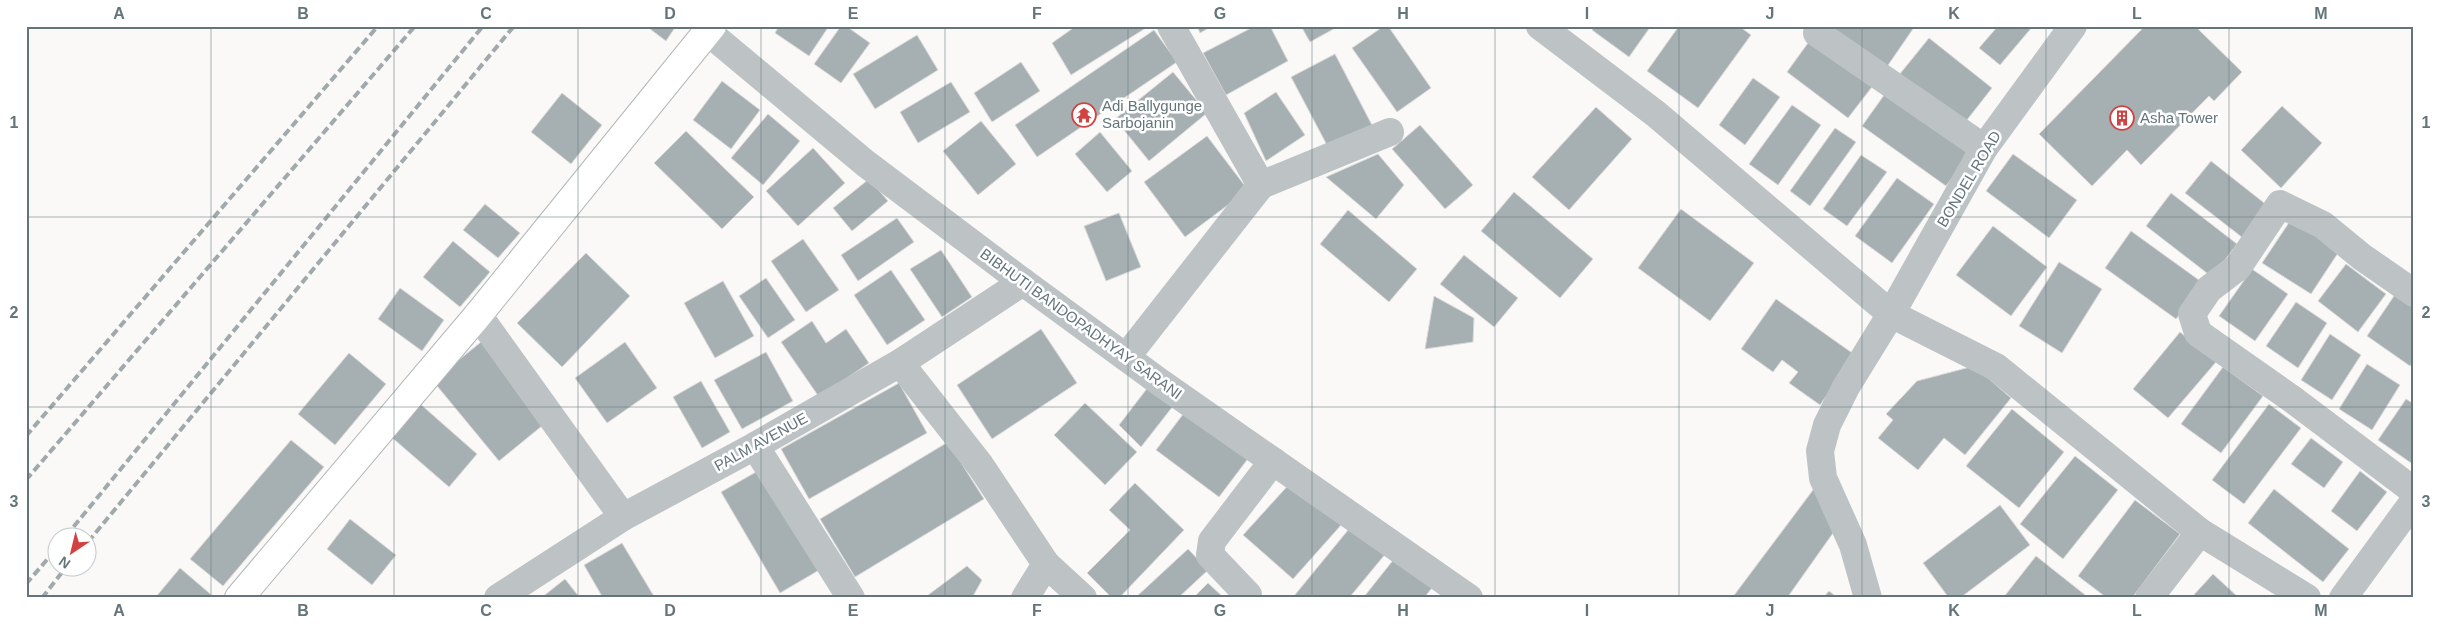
<svg xmlns="http://www.w3.org/2000/svg" width="2440" height="624" font-family="Helvetica,sans-serif">
	<rect width="100%" height="100%" fill="#faf9f8"/>
	<g fill="#a6b0b2" stroke="#dcdbda">
		<path d="M646 26H676L666 41Z"/>
		<path d="M779 26H829L809 56 775 33Z"/>
		<path d="M841 26H846L870 43 841 83 814 64Z"/>
		<path d="M1076 26H1149L1071 75 1052 43Z"/>
		<path d="M1197 26H1212L1200 33Z"/>
		<path d="M1255 26H1270L1288 61 1226 95 1203 53Z"/>
		<path d="M1301 26H1339L1310 42Z"/>
		<path d="M1384 26H1388L1431 88 1397 112 1352 48Z"/>
		<path d="M1594 26H1651L1629 57 1592 30Z"/>
		<path d="M1679 26H1739L1751 35 1698 108 1647 71Z"/>
		<path d="M1834 26H1915L1884 71 1830 33Z"/>
		<path d="M1998 26H2033L2000 65 1979 48Z"/>
		<path d="M2145 26H2195L2242 72 2214 101 2209 96 2141 165 2127 150 2092 186 2039 134Z"/>
		<path d="M1154 30 1177 62 1037 157 1015 125Z"/>
		<path d="M917 35 938 70 875 109 853 74Z"/>
		<path d="M1813 36 1875 83 1848 118 1787 72Z"/>
		<path d="M1929 38 1992 88 1963 125 1899 75Z"/>
		<path d="M1335 54 1373 127 1329 149 1291 77Z"/>
		<path d="M1021 62 1040 91 992 122 974 93Z"/>
		<path d="M1173 72 1207 113 1149 161 1115 119Z"/>
		<path d="M1753 78 1780 97 1745 145 1719 125Z"/>
		<path d="M722 81 760 110 731 149 693 120Z"/>
		<path d="M951 82 970 112 918 143 900 112Z"/>
		<path d="M1887 91 1972 151 1946 186 1862 126Z"/>
		<path d="M1276 92 1305 135 1266 161 1244 113Z"/>
		<path d="M562 93 602 125 571 164 531 132Z"/>
		<path d="M1792 105 1821 125 1778 185 1749 164Z"/>
		<path d="M2282 106 2322 143 2281 188 2241 150Z"/>
		<path d="M1596 107 1632 139 1569 210 1532 177Z"/>
		<path d="M768 114 800 141 763 185 731 158Z"/>
		<path d="M981 121 1016 164 978 195 943 151Z"/>
		<path d="M1420 125 1473 185 1445 209 1392 149Z"/>
		<path d="M1835 128 1856 142 1810 206 1790 191Z"/>
		<path d="M686 131 754 197 722 229 654 163Z"/>
		<path d="M1100 132 1132 171 1107 192 1075 154Z"/>
		<path d="M1207 136 1248 190 1185 237 1144 182Z"/>
		<path d="M813 148 845 183 798 226 766 191Z"/>
		<path d="M1378 154 1404 185 1376 219 1326 177Z"/>
		<path d="M2013 154 2077 200 2049 238 1986 191Z"/>
		<path d="M1861 155 1887 172 1847 226 1823 209Z"/>
		<path d="M2211 161 2268 206 2243 238 2185 193Z"/>
		<path d="M1897 178 1934 204 1892 263 1855 236Z"/>
		<path d="M869 179 888 201 852 231 833 208Z"/>
		<path d="M1514 192 1593 259 1560 298 1481 231Z"/>
		<path d="M2171 193 2237 244 2212 277 2146 226Z"/>
		<path d="M485 204 520 233 498 258 463 230Z"/>
		<path d="M1681 209 1754 263 1710 321 1638 268Z"/>
		<path d="M1348 210 1417 269 1389 302 1320 244Z"/>
		<path d="M1119 213 1141 267 1106 281 1084 226Z"/>
		<path d="M897 218 914 242 858 281 841 255Z"/>
		<path d="M2292 218 2340 250 2311 294 2262 263Z"/>
		<path d="M1993 226 2047 267 2011 316 1956 275Z"/>
		<path d="M2131 231 2203 283 2176 319 2105 268Z"/>
		<path d="M803 239 839 290 806 312 771 261Z"/>
		<path d="M453 241 490 272 460 307 423 277Z"/>
		<path d="M941 250 972 297 942 317 910 269Z"/>
		<path d="M586 253 630 296 562 367 517 323Z"/>
		<path d="M1464 255 1518 298 1494 327 1440 284Z"/>
		<path d="M2059 262 2102 289 2062 353 2019 326Z"/>
		<path d="M2346 264 2386 294 2358 332 2318 301Z"/>
		<path d="M2252 269 2288 294 2255 341 2219 316Z"/>
		<path d="M891 270 925 320 887 345 854 295Z"/>
		<path d="M766 278 795 320 768 338 739 296Z"/>
		<path d="M723 281 754 336 715 358 684 303Z"/>
		<path d="M400 288 444 320 422 351 378 319Z"/>
		<path d="M2396 293 2414 305V361L2410 366 2367 336Z"/>
		<path d="M1434 296 1474 318 1473 342 1425 349Z"/>
		<path d="M1776 299 1855 355 1820 405 1789 383 1798 372 1782 360 1773 372 1741 349Z"/>
		<path d="M2296 302 2327 323 2298 368 2266 346Z"/>
		<path d="M812 321 826 343 846 329 869 363 819 397 781 342Z"/>
		<path d="M1041 329 1077 383 992 439 957 385Z"/>
		<path d="M2180 332 2216 362 2168 418 2133 389Z"/>
		<path d="M2330 334 2361 355 2332 400 2301 380Z"/>
		<path d="M481 342 548 421 499 461 433 381Z"/>
		<path d="M625 342 657 388 607 423 575 378Z"/>
		<path d="M766 352 793 401 742 429 714 380Z"/>
		<path d="M349 353 386 384 335 445 298 414Z"/>
		<path d="M2367 364 2400 385 2372 430 2339 409Z"/>
		<path d="M1974 366 2011 398 1965 455 1944 438 1918 470 1878 438 1893 420 1886 414 1917 381Z"/>
		<path d="M2223 367 2263 396 2221 453 2181 424Z"/>
		<path d="M701 381 730 432 702 448 673 397Z"/>
		<path d="M1152 382 1177 401 1141 447 1119 425Z"/>
		<path d="M899 383 927 433 809 499 781 449Z"/>
		<path d="M2406 399 2414 404V465L2378 440Z"/>
		<path d="M418 402 477 454 449 487 389 435Z"/>
		<path d="M1085 403 1137 452 1105 485 1054 435Z"/>
		<path d="M2269 404 2301 428 2244 504 2212 480Z"/>
		<path d="M1187 409 1250 456 1219 497 1156 450Z"/>
		<path d="M2012 409 2064 452 2019 508 1966 466Z"/>
		<path d="M2311 438 2343 462 2324 488 2291 464Z"/>
		<path d="M291 440 324 467 223 586 190 559Z"/>
		<path d="M948 442 984 499 855 577 820 519Z"/>
		<path d="M2075 456 2118 490 2063 559 2020 524Z"/>
		<path d="M763 468 821 569 780 593 721 492Z"/>
		<path d="M2360 471 2387 492 2357 531 2331 511Z"/>
		<path d="M1293 480 1342 524 1293 579 1243 535Z"/>
		<path d="M1135 483 1184 530 1119 598H1112L1087 573 1130 530 1109 510Z"/>
		<path d="M1816 486 1838 526 1787 598H1732Z"/>
		<path d="M2274 489 2349 549 2323 582 2248 523Z"/>
		<path d="M2135 500 2180 534 2132 598H2107L2078 576Z"/>
		<path d="M2000 505 2030 545 1960 598H1949L1923 563Z"/>
		<path d="M350 519 396 555 372 585 327 549Z"/>
		<path d="M1353 524 1387 552 1349 598H1296L1294 596Z"/>
		<path d="M622 543 655 598H603L584 565Z"/>
		<path d="M1188 549 1208 570 1178 598H1135Z"/>
		<path d="M1398 554 1435 584 1424 598H1363Z"/>
		<path d="M2036 556 2089 598H2003Z"/>
		<path d="M967 566 982 580 972 598H924Z"/>
		<path d="M180 568 215 598H155Z"/>
		<path d="M2213 574 2239 598H2191Z"/>
		<path d="M565 579 580 598H541Z"/>
		<path d="M1208 583 1224 598H1193Z"/>
		<path d="M1829 591 1838 598H1823Z"/>
	</g>
	<g fill="none" stroke-linecap="round" stroke-linejoin="round">
		<g stroke="#b2b8ba" stroke-width="30">
			<path id="major" d="M239 598 478 315 712 26"/>
		</g>
		<g stroke="#bdc3c5" stroke-width="28">
			<path d="M1540 26 1656 114 1891 314 1996 367 2200 532 2307 598"/>
			<path d="M708 32 865 163 1023 282 1161 383 1469 598"/>
			<path d="M1817 33 1984 148"/>
			<path d="M1261 185 1390 132"/>
			<path d="M2414 293 2362 257 2323 225 2280 204 2238 267 2209 289 2192 314 2198 333 2292 399 2414 491"/>
			<path d="M478 315 623 517"/>
			<path d="M1127 356 1261 185 1171 26"/>
			<path d="M900 363 980 465 1046 564 1025 598"/>
			<path d="M755 446 851 598"/>
			<path d="M1046 564 1083 598"/>
			<path d="M1248 595 1210 555 1212 541 1273 461"/>
			<path d="M498 598 623 517 755 446 900 363 1023 282"/>
			<path d="M1868 598 1853 545 1823 478 1820 451 1827 425 1846 387 1891 314 1984 148 2073 26"/>
			<path d="M2149 598 2200 532"/>
			<path d="M2343 598 2414 501"/>
		</g>
		<use href="#major" stroke="#fff" stroke-width="28"/>
		<g stroke="#a0a9ab" stroke-width="4" stroke-dasharray="8 4" stroke-linecap="butt">
			<path d="M26 436 378 26"/>
			<path d="M26 480 415 26"/>
			<path d="M66 536 483 26"/>
			<path d="M88 542 514 26"/>
			<path d="M26 584 58 547"/>
			<path d="M42 598 67 566"/>
		</g>
	</g>
	<path fill="none" stroke="#647579" stroke-width="1" stroke-opacity="0.55" d="M211 26V598M394 26V598M578 26V598M761 26V598M945 26V598M1128 26V598M1312 26V598M1495 26V598M1679 26V598M1862 26V598M2046 26V598M2229 26V598M26 217H2414M26 407H2414"/>
	<defs>
		<g id="temple-ring" transform="scale(1.25)"><circle r="9.5" fill="#fff" stroke="#d04342" stroke-width="1.5"/><path d="M0-6L5-2H3V0L6.5 2.5H4V6H1.5V3h-3V6H-4V2.5H-6.5L-3 0V-2H-5Z" fill="#d04342"/></g>
		<g id="building-ring" transform="scale(1.25)"><circle r="9.5" fill="#fff" stroke="#d04342" stroke-width="1.5"/><path d="M-4-6H4V6H1V3H-1V6H-4ZM-2.5-4.3h1.7v1.8h-1.7ZM.8-4.3h1.7v1.8H.8ZM-2.5-1h1.7V.8h-1.7ZM.8-1h1.7V.8H.8Z" fill="#d04342"/></g>
	</defs>
	<g fill-rule="evenodd">
		<use href="#temple-ring" x="1084" y="115"/>
		<use href="#building-ring" x="2122" y="118"/>
	</g>
	<g text-anchor="middle" stroke-width="5" stroke-linejoin="round" paint-order="stroke">
		<g font-size="15" fill="#647579" stroke="#fff" text-anchor="start">
			<text x="1102" y="111">Adi Ballygunge<tspan x="1102" dy="17">Sarbojanin</tspan></text>
			<text x="2140" y="123">Asha Tower</text>
		</g>
		<g font-size="15" fill="#647579" stroke="#fff">
			<text transform="translate(1969 179) rotate(-59)" y="5">BONDEL ROAD</text>
			<text transform="translate(1081 324) rotate(36)" y="5">BIBHUTI BANDOPADHYAY SARANI</text>
			<text transform="translate(761 442) rotate(-29)" y="5">PALM AVENUE</text>
		</g>
	</g>
	<rect width="2440" height="624" fill="none" stroke="#ffffff" stroke-width="55"/>
	<g transform="translate(72 552) rotate(215)"><circle r="24" fill="#ffffff" stroke="#c1c8c9"/>
	<path d="M0-4L9 19L0 12L-9 19Z" fill="#d04342"/>
	<text y="-8" font-size="14" font-weight="bold" text-anchor="middle" fill="#647579">N</text>
	</g>
	<rect x="28" y="28" width="2384" height="568" fill="none" stroke="#647579" stroke-width="2"/>
	<g font-size="16" text-anchor="middle" font-weight="bold" fill="#647579">
		<text x="119" y="19">A</text>
		<text x="303" y="19">B</text>
		<text x="486" y="19">C</text>
		<text x="670" y="19">D</text>
		<text x="853" y="19">E</text>
		<text x="1037" y="19">F</text>
		<text x="1220" y="19">G</text>
		<text x="1403" y="19">H</text>
		<text x="1587" y="19">I</text>
		<text x="1770" y="19">J</text>
		<text x="1954" y="19">K</text>
		<text x="2137" y="19">L</text>
		<text x="2321" y="19">M</text>
		<text x="14" y="128">1</text>
		<text x="2426" y="128">1</text>
		<text x="14" y="318">2</text>
		<text x="2426" y="318">2</text>
		<text x="14" y="507">3</text>
		<text x="2426" y="507">3</text>
		<text x="119" y="616">A</text>
		<text x="303" y="616">B</text>
		<text x="486" y="616">C</text>
		<text x="670" y="616">D</text>
		<text x="853" y="616">E</text>
		<text x="1037" y="616">F</text>
		<text x="1220" y="616">G</text>
		<text x="1403" y="616">H</text>
		<text x="1587" y="616">I</text>
		<text x="1770" y="616">J</text>
		<text x="1954" y="616">K</text>
		<text x="2137" y="616">L</text>
		<text x="2321" y="616">M</text>
	</g>
</svg>
